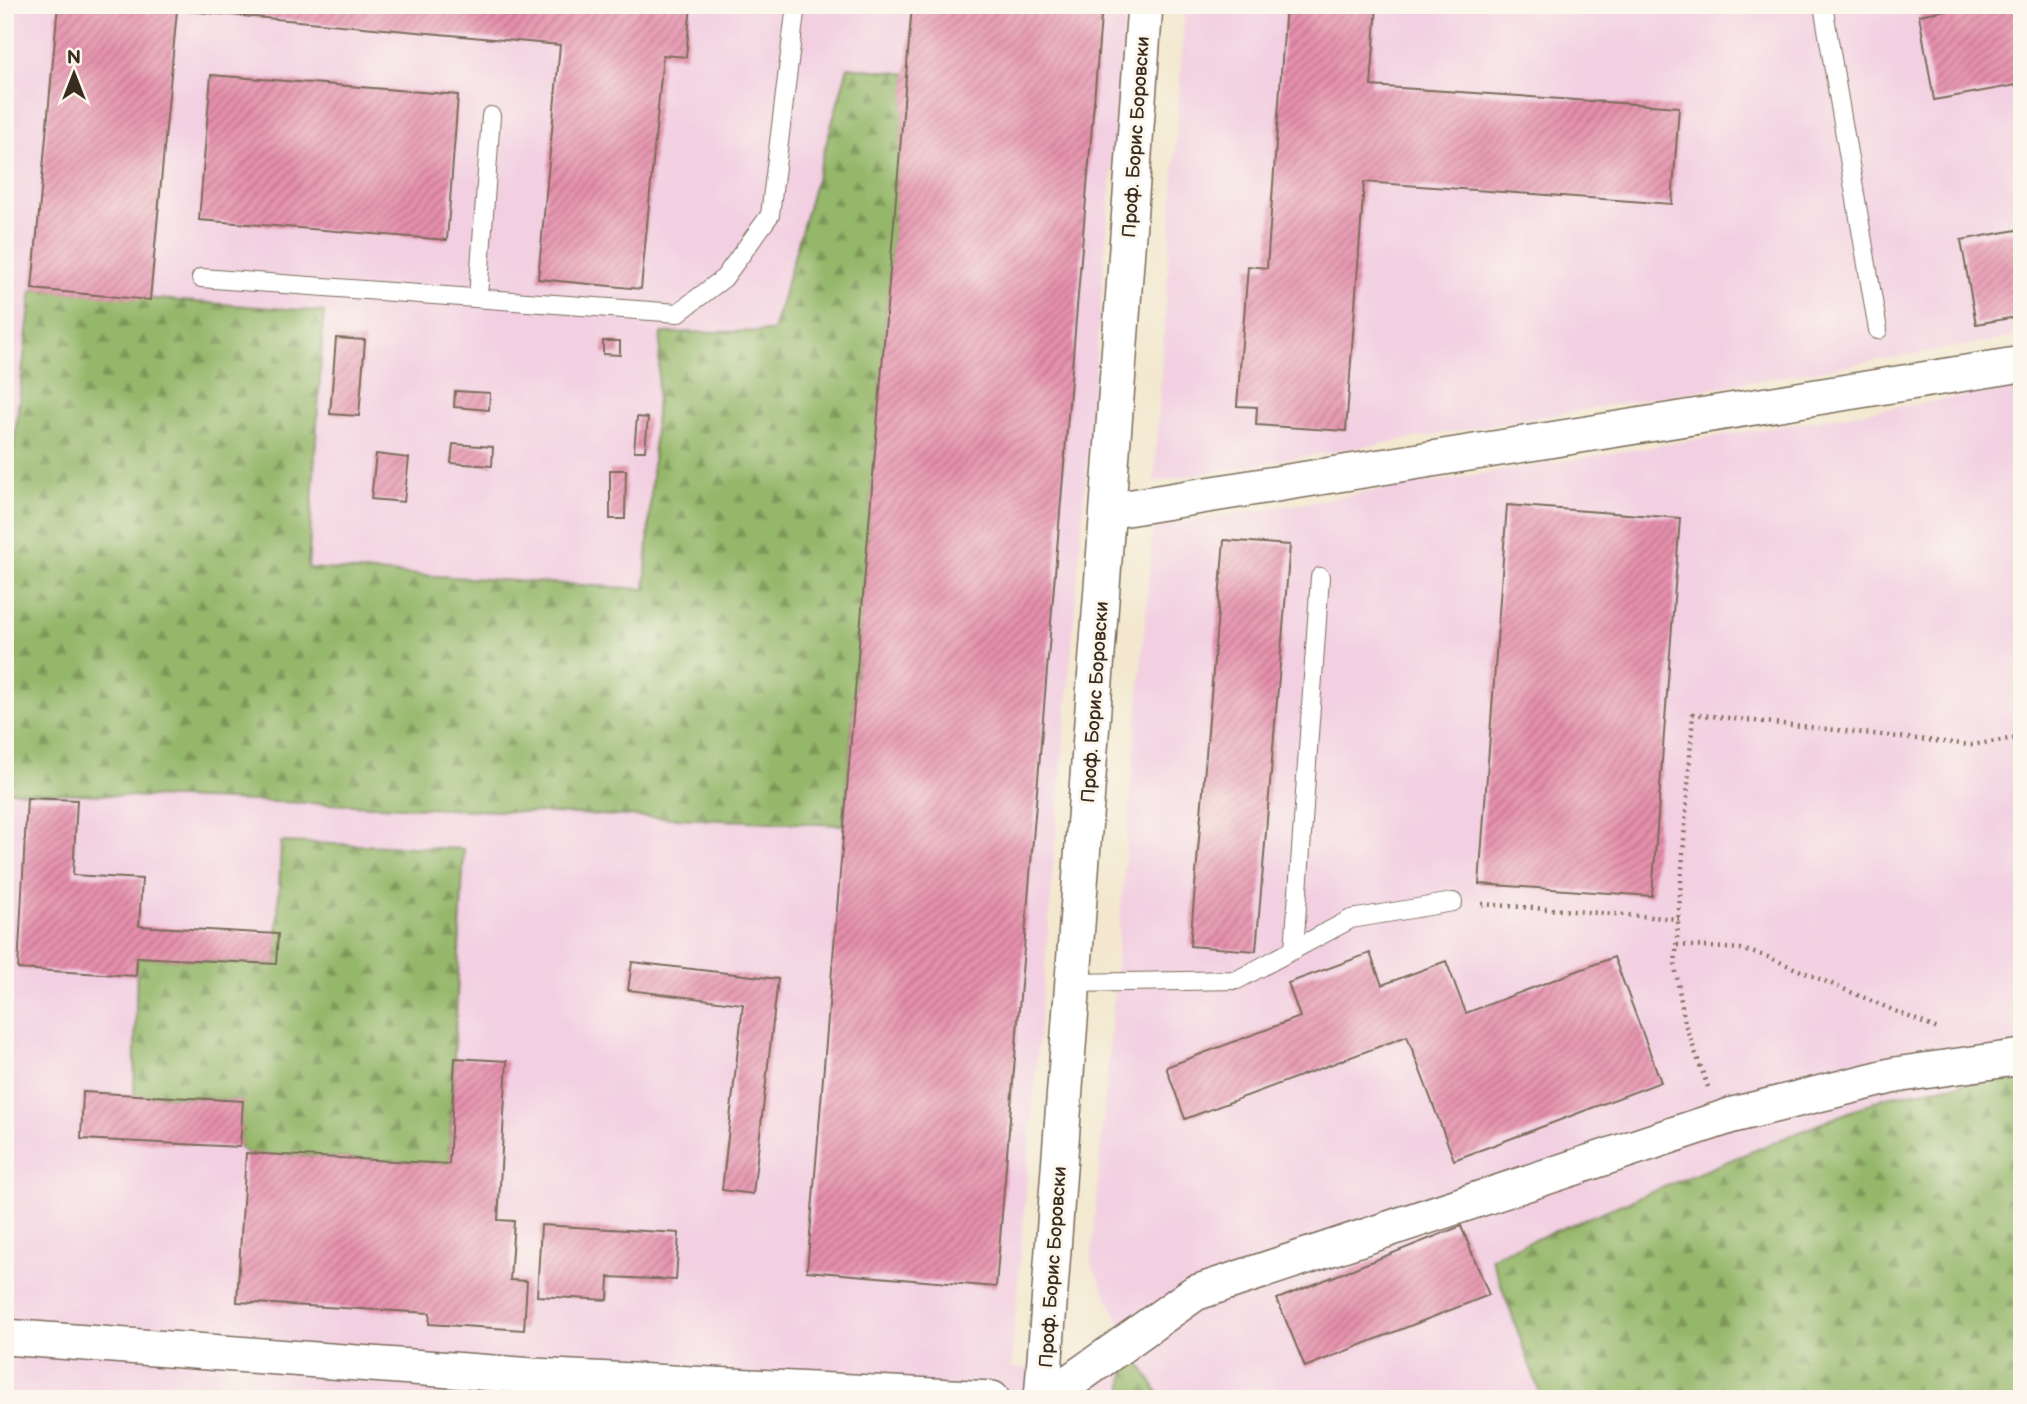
<svg xmlns="http://www.w3.org/2000/svg" width="2027" height="1404" font-family="'Balsamiq Sans',sans-serif">
	<defs>
		<pattern id="forest-firs" width="22" height="20" patternUnits="userSpaceOnUse" patternTransform="scale(1.75)"><rect width="22" height="20" fill="#95b76b"/><path d="M5 1l3.5 6h-7zM16 11l3.5 6h-7z" fill="#7b9557"/></pattern>
		<pattern id="building-hatch" width="6" height="6" patternUnits="userSpaceOnUse" patternTransform="scale(1.75)"><rect width="6" height="6" fill="#e58fac"/><path d="M-1 1l2-2M0 6l6-6M5 7l2-2" fill="none" stroke="#bb758b"/></pattern>
	</defs>
	<rect width="100%" height="100%" fill="#fbf7ec"/>
	<filter id="ink" filterUnits="userSpaceOnUse"><feTurbulence type="fractalNoise" baseFrequency=".0143" numOctaves="2"/><feDisplacementMap in="SourceGraphic" scale="14" xChannelSelector="R" yChannelSelector="G"/><feConvolveMatrix kernelMatrix="1 2 1 2 8 2 1 2 1" color-interpolation-filters="sRGB"/></filter>
	<filter id="wash" filterUnits="userSpaceOnUse"><feTurbulence type="fractalNoise" baseFrequency=".00686" numOctaves="4" result="noise"/><feDisplacementMap in="SourceGraphic" scale="28" xChannelSelector="R" yChannelSelector="G"/><feGaussianBlur stdDeviation="1.57" result="paint"/><feColorMatrix in="noise" values="0 0 0 0 0 0 0 0 0 0 0 0 0 0 0 0 0 1.4 0 .05"/><feComposite in="paint" operator="in"/></filter>
	<g filter="url(#wash)">
		<rect width="100%" height="100%" fill="#f3e8cf"/>
		<g fill="#f2cfe1">
			<path d="M5 5H1126L1011 1368 1124 1372 1122 1399H5Z"/>
			<path d="M1185 5H2022V336L1154 482Z"/>
			<path d="M2022 387V1074L1886 1097 1491 1257 1542 1399H1162L1128 1341 1091 1263 1153 527Z"/>
		</g>
		<g fill="url(#forest-firs)" stroke="#687044" stroke-width="2">
			<path d="M848 67 907 74 844 825 5 791V522L32 289 324 312 308 568 645 589 661 333 773 331Z"/>
			<path d="M281 842 464 849 449 1164 246 1153 240 1147 242 1101 134 1095 137 957 276 964Z"/>
			<path d="M2022 1074V1399H1542L1491 1257 1886 1097Z"/>
			<path d="M1138 1360 1162 1399H1122L1124 1372Z"/>
		</g>
		<g id="blocks">
			<g fill="url(#building-hatch)">
				<path d="M58 5H691L686 57 663 55 641 289 538 279 560 45 177 10 150 300 32 289Z"/>
				<path d="M912 5H1102L996 1287 807 1271Z"/>
				<path d="M1286 5H1377L1371 86 1679 107 1672 204 1364 182 1346 431 1256 425 1257 407 1237 406 1248 266 1267 268Z"/>
				<path d="M1971 5H2022V84L1934 100 1919 15Z"/>
				<path d="M211 75 458 95 447 240 199 220Z"/>
				<path d="M2022 229V316L1976 324 1961 240Z"/>
				<path d="M336 338 365 340 359 416 330 414Z"/>
				<path d="M603 341H620V355L603 354Z"/>
				<path d="M455 391 490 393 489 410 454 407Z"/>
				<path d="M637 417 648 418 645 451H634Z"/>
				<path d="M453 444 493 447 492 466 451 463Z"/>
				<path d="M376 454 409 458 404 502 371 499Z"/>
				<path d="M610 470H626L625 519H610Z"/>
				<path d="M1507 505 1680 518 1652 896 1479 884Z"/>
				<path d="M1224 540 1290 545 1256 951 1190 946Z"/>
				<path d="M27 798 77 800 73 875 142 879 139 926 278 934 276 964 137 957 136 976 18 969Z"/>
				<path d="M1370 953 1382 985 1446 961 1466 1013 1614 957 1661 1082 1454 1160 1407 1036 1185 1119 1166 1067 1300 1017 1288 983Z"/>
				<path d="M632 962 778 979 753 1194 722 1190 743 1004 628 990Z"/>
				<path d="M455 1058 507 1061 498 1220 514 1221 510 1280 527 1281 524 1330 429 1324 430 1313 237 1302 246 1153 449 1164Z"/>
				<path d="M83 1092 243 1101 240 1147 81 1139Z"/>
				<path d="M541 1225 679 1233 676 1280 609 1277 608 1300 537 1296Z"/>
				<path d="M1461 1226 1489 1295 1305 1367 1277 1299Z"/>
			</g>
		</g>
	</g>
	<g filter="url(#ink)">
		<use href="#blocks" fill-opacity="0" stroke="#7b6c5c" stroke-width="2"/>
		<g fill="none" stroke-linecap="round" stroke-linejoin="round">
			<g stroke="#7b6c5c" stroke-width="20">
				<g id="lane">
					<path d="M1823 5 1878 330"/>
					<path d="M201 278 678 313 724 278 770 215 796 5"/>
					<path d="M478 297 491 116"/>
					<path d="M1294 950 1320 577"/>
					<path d="M1073 983 1237 980 1351 919 1453 902"/>
				</g>
			</g>
			<g stroke="#7b6c5c" stroke-width="38">
				<g id="street">
					<path d="M1108 511 2022 364"/>
					<path d="M5 1337 533 1376 992 1399"/>
					<path d="M1042 1399 1145 5"/>
					<path d="M1046 1399 1195 1293 1733 1115 1895 1075 2022 1057"/>
				</g>
			</g>
			<g stroke="#7b6c5c" stroke-width="4.5" stroke-dasharray="2 5" stroke-linecap="butt">
				<path d="M1482 904 1679 919"/>
				<path d="M1677 945 1741 949 1768 957 1940 1030"/>
				<path d="M1708 1087 1685 1024 1675 966 1693 714 1971 745 2022 737"/>
			</g>
			<use href="#lane" stroke="#fff" stroke-width="18"/>
			<use href="#street" stroke="#fff" stroke-width="35"/>
		</g>
	</g>
	<g text-anchor="middle" stroke-width="6" stroke-linejoin="round" paint-order="stroke">
		<g font-size="19" fill="#3b2a1e" stroke="#fbf7ec">
			<text transform="translate(1135 137) rotate(-86)" y="7">Проф. Борис Боровски</text>
			<text transform="translate(1094 702) rotate(-86)" y="7">Проф. Борис Боровски</text>
			<text transform="translate(1052 1267) rotate(-86)" y="7">Проф. Борис Боровски</text>
		</g>
	</g>
	<rect width="2027" height="1404" fill="none" stroke="#fbf7ec" stroke-width="28"/>
	<g transform="translate(74 74)" stroke="#fbf7ec" stroke-width="5" paint-order="stroke">
	<path d="M0-5L12 26L0 18L-12 26Z" fill="#3b2a1e"/>
	<text y="-10" font-size="19" font-weight="bold" text-anchor="middle" fill="#3b2a1e">N</text>
	</g>
</svg>
